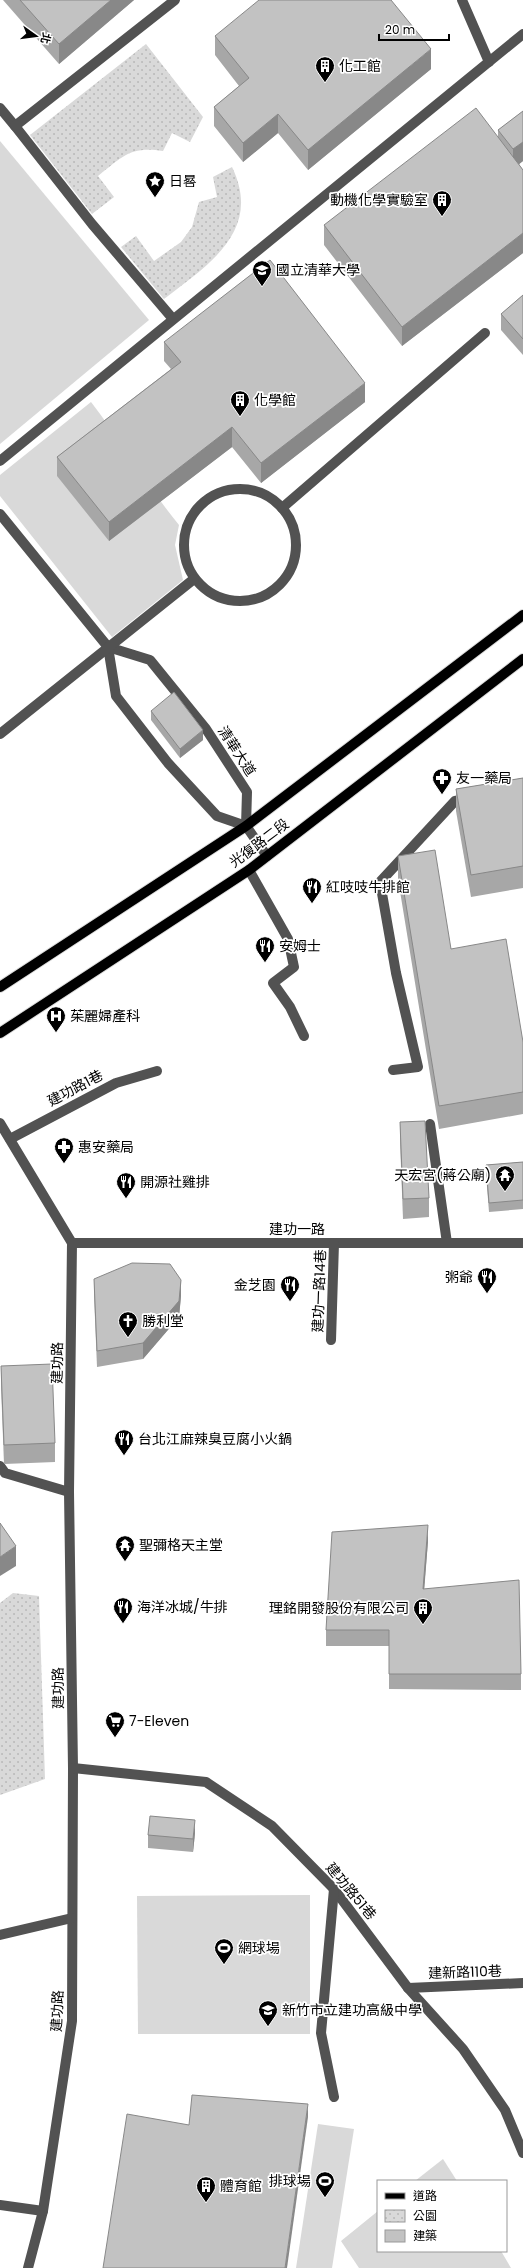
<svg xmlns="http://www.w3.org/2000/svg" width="523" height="2268" font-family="Poppins,'Noto Sans TC',sans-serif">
	<defs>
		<pattern id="park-dots" width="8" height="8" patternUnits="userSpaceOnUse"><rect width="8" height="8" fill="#d9d9d9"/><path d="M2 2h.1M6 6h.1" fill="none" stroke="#b8b8b8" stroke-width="1.8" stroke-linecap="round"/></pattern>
	</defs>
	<rect width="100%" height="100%" fill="#fff"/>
	<g fill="#d9d9d9">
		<path d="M0 141 149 320 0 444Z"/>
		<path d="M91 402C122 442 147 486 179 525L175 545 183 580 112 637 0 496V475Z"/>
		<path d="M310 1895V2034H138L137 1896Z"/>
		<path d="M318 2124 354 2129 332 2268H296Z"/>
		<path d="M443 2159 457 2181H415Z"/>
		<path d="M378 2211V2251H501L511 2268H359L341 2241Z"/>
	</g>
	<g fill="url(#park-dots)">
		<path d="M146 44 203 117 190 142 172 133 163 151C130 146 122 157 98 176L114 197 92 214 30 135Z"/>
		<path d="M232 167C263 231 208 265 164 299L121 247 136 236 154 261 181 242 192 227 199 202 217 197 213 177Z"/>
		<path d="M13 1593 39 1596 45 1779 0 1795V1603Z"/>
	</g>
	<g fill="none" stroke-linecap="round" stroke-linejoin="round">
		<g stroke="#dbdbdb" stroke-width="12">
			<g id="major">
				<path d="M0 987 246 826 523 615"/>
				<path d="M0 1033 249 870 523 659"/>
			</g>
		</g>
		<g stroke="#525252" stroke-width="10">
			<path d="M462 0 489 62"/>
			<path d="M0 108 15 126"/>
			<path d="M173 319 92 224 15 126 175 0"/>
			<path d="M0 461 523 34"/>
			<circle cx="240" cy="545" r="56"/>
			<path d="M282 508 485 333"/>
			<path d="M0 514 108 647 116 696 168 763 217 816 246 826"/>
			<path d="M108 647 150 660 206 729 247 792 246 826"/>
			<path d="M0 734 194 579"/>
			<path d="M246 826 267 856"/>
			<path d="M249 870 288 939 294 967 273 983 290 1007 304 1036"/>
			<path d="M393 1070 418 1067 396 973 380 882 455 801 470 798"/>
			<path d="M0 1123 72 1243 69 1492 73 1768 72 2021 43 2211 28 2268"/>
			<path d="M430 1124 447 1243"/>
			<path d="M10 1139 116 1083 157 1071"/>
			<path d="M72 1243H523"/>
			<path d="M331 1340 334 1243"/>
			<path d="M0 1466 5 1473 69 1492"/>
			<path d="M73 1768 206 1782 272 1826 334 1889 408 1988 463 2049 505 2110 523 2153"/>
			<path d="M0 1935 72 1918"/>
			<path d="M408 1988 523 1983"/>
			<path d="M334 2097 321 2033 334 1889"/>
			<path d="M0 2205 43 2211"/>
		</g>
		<use href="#major" stroke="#000" stroke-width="10"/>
	</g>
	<g fill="#a7a7a7">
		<path d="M3 0H134L59 64Z"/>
		<path d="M215 36 431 69 308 170 278 133 243 162 214 126V107L239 86 215 55Z"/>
		<path d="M523 111V161L519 164 523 170V253L402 346 324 245V225L498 137V130Z"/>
		<path d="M523 295V355L501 330V314Z"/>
		<path d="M164 342 365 402 261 483 232 447 109 541 57 476V457L171 369 164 361Z"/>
		<path d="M151 711 203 740 180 758 151 720Z"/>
		<path d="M523 778V888L471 897 456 811V789Z"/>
		<path d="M398 856 451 949 523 1042V1114L439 1129 398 879Z"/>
		<path d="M400 1122 429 1198V1217L403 1219 400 1141Z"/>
		<path d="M523 1162V1209L489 1212 486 1174V1165Z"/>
		<path d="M94 1279 181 1296 179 1317 143 1359 97 1367 94 1295Z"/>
		<path d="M1 1366 55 1443V1462L4 1464 1 1386Z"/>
		<path d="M428 1541 424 1589 521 1674V1690L389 1689V1646H326V1630Z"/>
		<path d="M195 1833 193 1852 148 1848V1835Z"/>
	</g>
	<g fill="#888">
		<path d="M111 0H134L59 64V44Z"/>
		<path d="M431 49V69L308 170V150Z"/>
		<path d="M278 114V133L243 162V143Z"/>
		<path d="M523 142V161L513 169V149Z"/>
		<path d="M523 233V253L402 346V327Z"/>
		<path d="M365 383V402L261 483V463Z"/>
		<path d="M232 427V447L109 541V522Z"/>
		<path d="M203 730V740L180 758V749Z"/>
		<path d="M181 1280V1296L179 1317 143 1359V1343Z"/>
		<path d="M428 1525V1541L423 1605V1589Z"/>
		<path d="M16 1546V1566L0 1576V1557Z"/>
		<path d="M195 1820V1833L193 1852V1839Z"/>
		<path d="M308 2104V2117L287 2268H285Z"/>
	</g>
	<g fill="#c2c2c2" stroke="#888">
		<path d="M20 0H111L59 44Z"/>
		<path d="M259 0H391L431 49 308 150 278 114 243 143 214 107 249 78 215 36Z"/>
		<path d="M476 108 523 170V233L402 327 324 225Z"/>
		<path d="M523 111V142L513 149 498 130Z"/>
		<path d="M270 260 365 383 261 463 232 427 109 522 57 457 181 362 164 342Z"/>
		<path d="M523 295V339L501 314Z"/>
		<path d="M174 692 203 730 180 749 151 711Z"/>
		<path d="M523 778V866L471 875 456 789Z"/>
		<path d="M435 850 451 949 506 939 523 1042V1092L439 1106 398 856Z"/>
		<path d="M425 1121 429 1198 403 1199 400 1122Z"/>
		<path d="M523 1162V1200L489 1203 486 1165Z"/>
		<path d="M132 1263 170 1264 181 1280 179 1301 143 1343 97 1351 94 1279Z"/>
		<path d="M52 1364 55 1443 4 1445 1 1366Z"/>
		<path d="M0 1523 16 1546 0 1557Z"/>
		<path d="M428 1525 423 1589 519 1580 521 1674H389V1630H326L332 1532Z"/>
		<path d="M150 1816 195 1820 193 1839 148 1835Z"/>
		<path d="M192 2095 308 2104 285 2268H103L127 2114 189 2125Z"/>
	</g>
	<defs>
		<g id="building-pin" transform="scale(1)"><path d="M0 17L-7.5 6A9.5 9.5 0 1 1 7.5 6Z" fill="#000" stroke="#fff"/><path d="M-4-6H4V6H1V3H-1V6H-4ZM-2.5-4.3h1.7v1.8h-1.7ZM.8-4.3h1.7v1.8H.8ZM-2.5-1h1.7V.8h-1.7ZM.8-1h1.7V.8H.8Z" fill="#fff"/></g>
		<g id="sight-pin" transform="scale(1)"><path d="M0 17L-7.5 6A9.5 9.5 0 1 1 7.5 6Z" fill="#000" stroke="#fff"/><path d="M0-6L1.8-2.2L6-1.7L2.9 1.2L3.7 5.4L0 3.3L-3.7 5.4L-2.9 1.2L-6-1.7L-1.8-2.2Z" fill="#fff"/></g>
		<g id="university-pin" transform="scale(1)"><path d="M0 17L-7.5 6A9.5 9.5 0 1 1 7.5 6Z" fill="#000" stroke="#fff"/><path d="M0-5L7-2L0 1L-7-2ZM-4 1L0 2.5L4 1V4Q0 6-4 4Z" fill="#fff"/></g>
		<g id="pharmacy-pin" transform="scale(1)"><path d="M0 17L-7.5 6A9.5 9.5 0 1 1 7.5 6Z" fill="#000" stroke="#fff"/><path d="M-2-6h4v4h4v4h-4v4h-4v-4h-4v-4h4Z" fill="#fff"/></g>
		<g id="restaurant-pin" transform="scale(1)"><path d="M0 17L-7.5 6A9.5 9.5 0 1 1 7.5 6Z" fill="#000" stroke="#fff"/><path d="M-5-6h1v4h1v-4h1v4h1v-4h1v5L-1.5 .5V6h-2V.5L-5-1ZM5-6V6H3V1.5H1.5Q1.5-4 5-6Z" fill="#fff"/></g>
		<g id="hospital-pin" transform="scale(1)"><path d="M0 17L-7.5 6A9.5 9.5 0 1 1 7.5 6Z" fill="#000" stroke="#fff"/><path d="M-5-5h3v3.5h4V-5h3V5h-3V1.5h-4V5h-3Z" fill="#fff"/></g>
		<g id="temple-pin" transform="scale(1)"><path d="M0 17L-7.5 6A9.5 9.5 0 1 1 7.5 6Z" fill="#000" stroke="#fff"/><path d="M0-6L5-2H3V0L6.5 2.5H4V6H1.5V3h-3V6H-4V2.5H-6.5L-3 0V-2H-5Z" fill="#fff"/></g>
		<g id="church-pin" transform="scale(1)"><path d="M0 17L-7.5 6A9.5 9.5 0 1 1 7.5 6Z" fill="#000" stroke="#fff"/><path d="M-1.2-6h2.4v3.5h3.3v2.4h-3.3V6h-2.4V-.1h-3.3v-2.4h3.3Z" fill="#fff"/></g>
		<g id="supermarket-pin" transform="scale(1)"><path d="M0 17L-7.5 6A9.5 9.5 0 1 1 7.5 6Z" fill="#000" stroke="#fff"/><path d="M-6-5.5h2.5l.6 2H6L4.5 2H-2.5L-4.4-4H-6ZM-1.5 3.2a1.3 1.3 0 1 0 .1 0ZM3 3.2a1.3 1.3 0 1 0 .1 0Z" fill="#fff"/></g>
		<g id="stadium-pin" transform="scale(1)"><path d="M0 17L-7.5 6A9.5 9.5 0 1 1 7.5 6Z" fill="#000" stroke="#fff"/><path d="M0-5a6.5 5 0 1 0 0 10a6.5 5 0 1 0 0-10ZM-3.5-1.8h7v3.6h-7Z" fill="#fff"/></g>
		<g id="school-pin" transform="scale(1)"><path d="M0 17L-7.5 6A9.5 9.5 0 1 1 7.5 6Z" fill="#000" stroke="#fff"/><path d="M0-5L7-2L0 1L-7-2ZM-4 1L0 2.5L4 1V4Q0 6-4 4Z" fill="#fff"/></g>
	</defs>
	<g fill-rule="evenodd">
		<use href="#building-pin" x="325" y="66"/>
		<use href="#sight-pin" x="155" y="181"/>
		<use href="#building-pin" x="442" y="200"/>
		<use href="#university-pin" x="262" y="270"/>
		<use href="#building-pin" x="240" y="400"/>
		<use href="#pharmacy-pin" x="442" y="778"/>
		<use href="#restaurant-pin" x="312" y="887"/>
		<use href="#restaurant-pin" x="265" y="946"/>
		<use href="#hospital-pin" x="56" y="1016"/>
		<use href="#pharmacy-pin" x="64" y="1147"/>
		<use href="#temple-pin" x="505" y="1175"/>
		<use href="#restaurant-pin" x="126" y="1182"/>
		<use href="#restaurant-pin" x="487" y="1277"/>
		<use href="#restaurant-pin" x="290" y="1285"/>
		<use href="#church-pin" x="128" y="1321"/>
		<use href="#restaurant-pin" x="124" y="1439"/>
		<use href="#temple-pin" x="125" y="1545"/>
		<use href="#restaurant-pin" x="123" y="1607"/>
		<use href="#building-pin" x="423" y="1608"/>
		<use href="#supermarket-pin" x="115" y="1721"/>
		<use href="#stadium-pin" x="224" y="1948"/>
		<use href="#school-pin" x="268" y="2010"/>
		<use href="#stadium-pin" x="325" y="2181"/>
		<use href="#building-pin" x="206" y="2186"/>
	</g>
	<g text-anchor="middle" stroke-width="3.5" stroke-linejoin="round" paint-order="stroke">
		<g font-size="14" fill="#000" stroke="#fff" text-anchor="start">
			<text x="339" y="71">化工館</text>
			<text x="169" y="186">日晷</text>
			<text x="428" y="205" text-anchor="end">動機化學實驗室</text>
			<text x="276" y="275">國立清華大學</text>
			<text x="254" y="405">化學館</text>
			<text x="456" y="783">友一藥局</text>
			<text x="326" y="892">紅吱吱牛排館</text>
			<text x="279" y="951">安姆士</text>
			<text x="70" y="1021">茱麗婦產科</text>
			<text x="78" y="1152">惠安藥局</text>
			<text x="491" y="1180" text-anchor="end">天宏宮(蔣公廟)</text>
			<text x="140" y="1187">開源社雞排</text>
			<text x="473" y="1282" text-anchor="end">粥爺</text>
			<text x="276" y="1290" text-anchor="end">金芝園</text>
			<text x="142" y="1326">勝利堂</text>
			<text x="138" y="1444">台北江麻辣臭豆腐小火鍋</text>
			<text x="139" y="1550">聖彌格天主堂</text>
			<text x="137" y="1612">海洋冰城/牛排</text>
			<text x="409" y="1613" text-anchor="end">理銘開發股份有限公司</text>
			<text x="129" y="1726">7-Eleven</text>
			<text x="238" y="1953">網球場</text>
			<text x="282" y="2015">新竹市立建功高級中學</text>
			<text x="311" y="2186" text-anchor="end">排球場</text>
			<text x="220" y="2191">體育館</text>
		</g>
		<g font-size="14" fill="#000" stroke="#fff">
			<text transform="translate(237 751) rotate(57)" y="5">清華大道</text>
			<text transform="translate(259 843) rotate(-37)" y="5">光復路二段</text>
			<text transform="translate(75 1088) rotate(-28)" y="5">建功路1巷</text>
			<text x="297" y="1234">建功一路</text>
			<text transform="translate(319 1291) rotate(-88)" y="5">建功一路14巷</text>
			<text transform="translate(57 1363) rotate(-89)" y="5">建功路</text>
			<text transform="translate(58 1688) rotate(-91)" y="5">建功路</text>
			<text transform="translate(351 1891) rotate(50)" y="5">建功路51巷</text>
			<text transform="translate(465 1972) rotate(-2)" y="5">建新路110巷</text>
			<text transform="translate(57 2011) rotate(-87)" y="5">建功路</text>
		</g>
	</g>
	<rect x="377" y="2180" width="130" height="72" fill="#ffffff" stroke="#999999"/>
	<rect x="385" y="2193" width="20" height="6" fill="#000000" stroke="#999999"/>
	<text x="413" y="2200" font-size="12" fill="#000000">道路</text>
	<rect x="385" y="2210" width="20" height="12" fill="url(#park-dots)" stroke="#999999"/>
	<text x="413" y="2220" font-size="12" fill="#000000">公園</text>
	<rect x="385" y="2230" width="20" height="12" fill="#c2c2c2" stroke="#999999"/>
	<text x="413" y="2240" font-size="12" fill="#000000">建築</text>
	<g transform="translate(36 36) rotate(104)" stroke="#ffffff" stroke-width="3" paint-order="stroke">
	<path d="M0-3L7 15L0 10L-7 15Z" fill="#000000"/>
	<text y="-6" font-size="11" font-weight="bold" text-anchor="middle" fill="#000000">北</text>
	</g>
	<path d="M379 34v6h70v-6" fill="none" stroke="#000000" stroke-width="2"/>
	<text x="385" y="34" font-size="12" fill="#000000" stroke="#ffffff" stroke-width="3" paint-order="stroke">20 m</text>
</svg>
